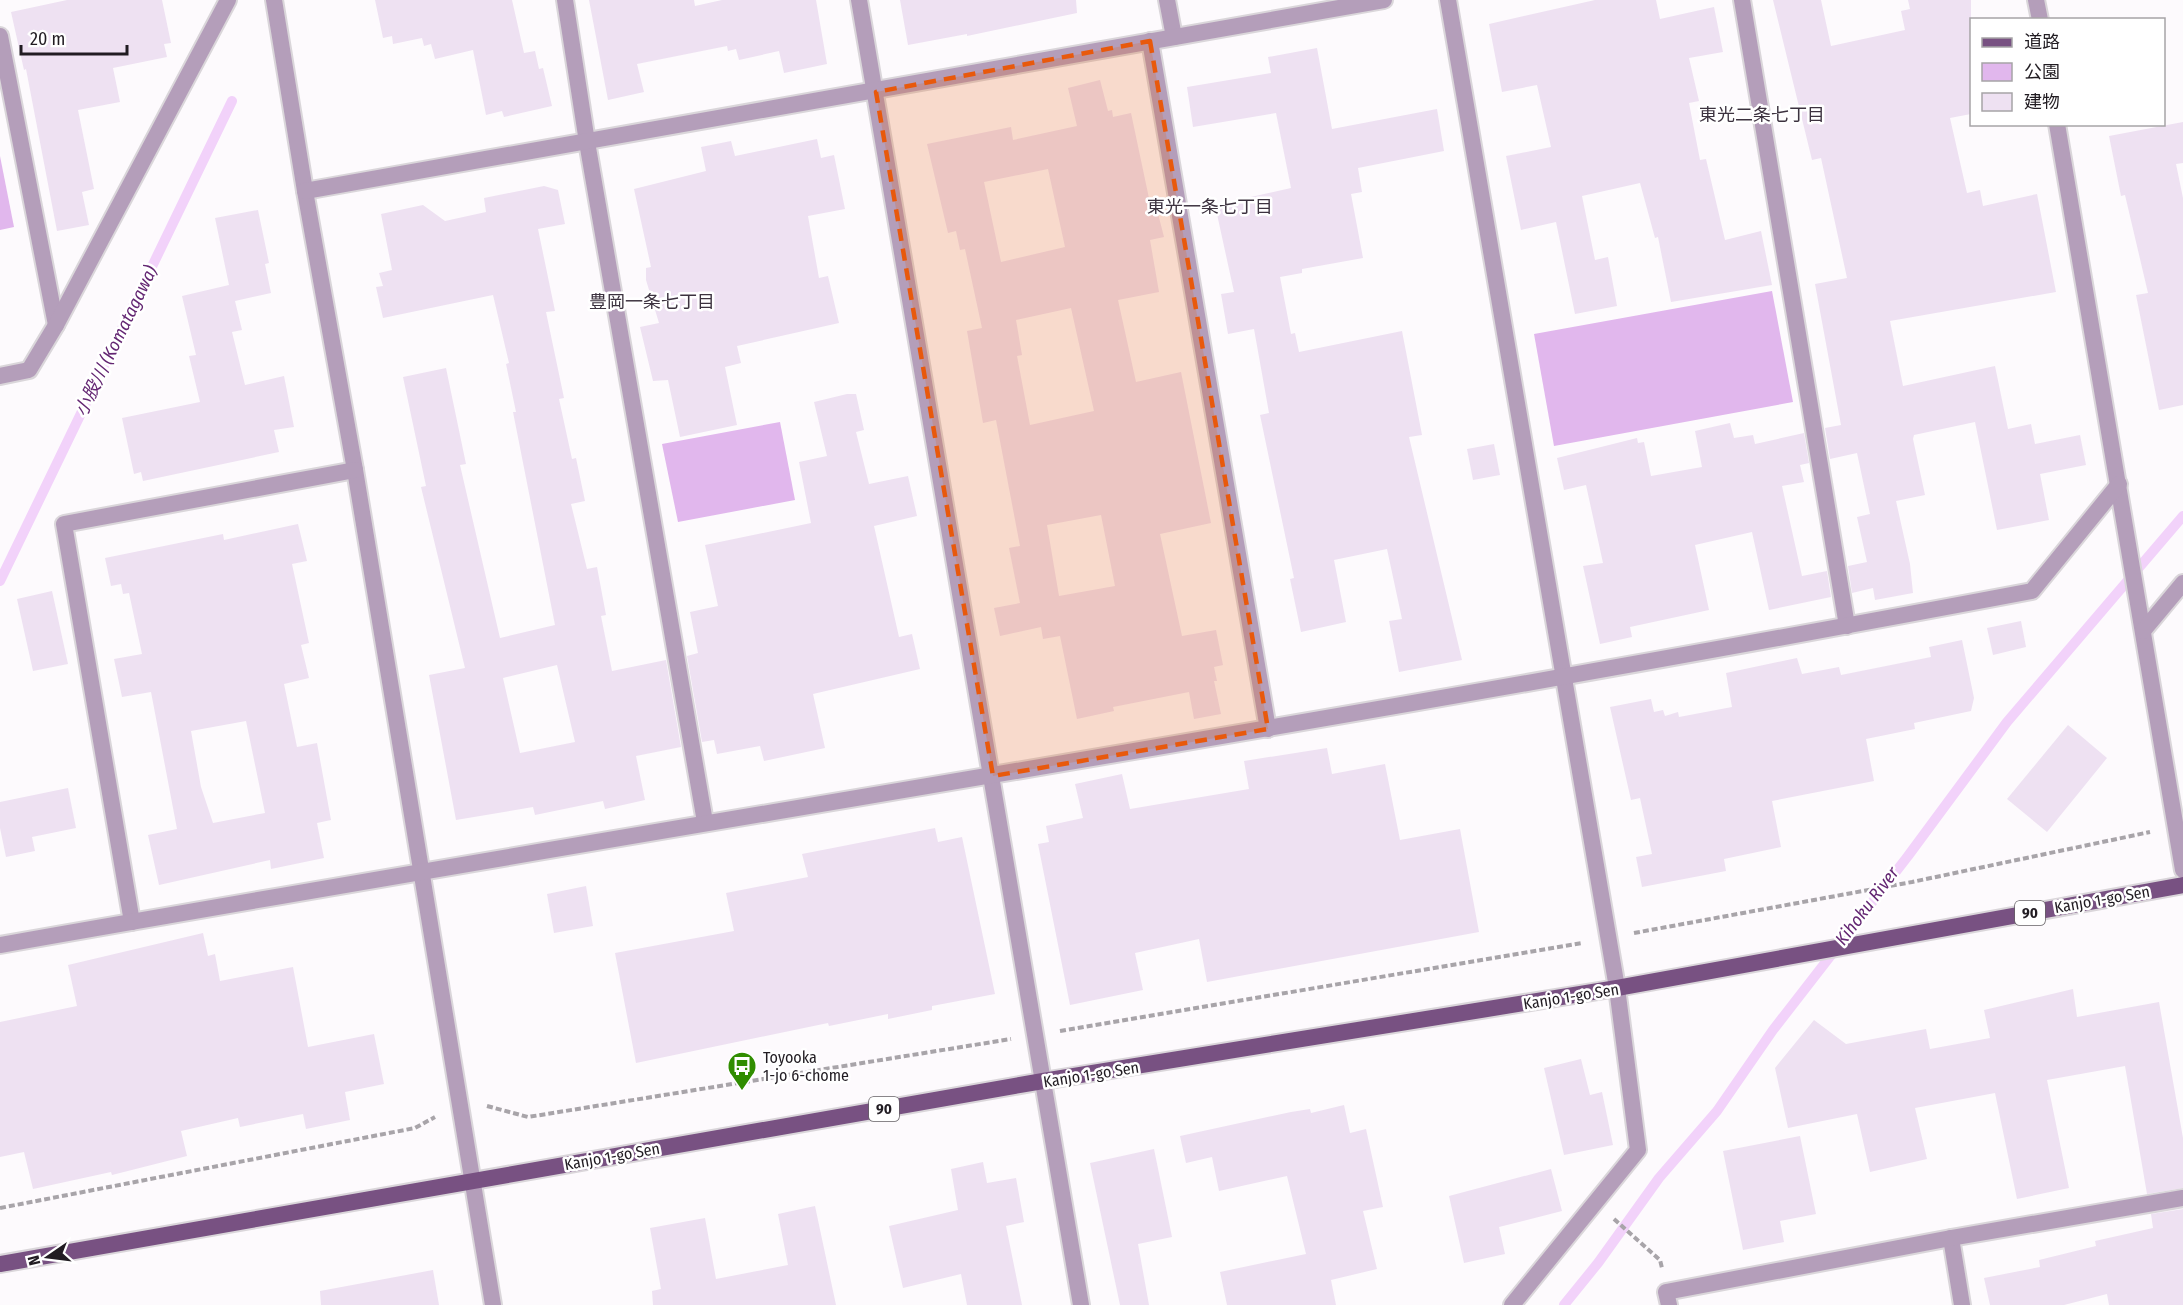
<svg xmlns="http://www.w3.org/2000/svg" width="2183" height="1305" font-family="'Fira Sans Condensed','Noto Sans JP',sans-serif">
	<rect width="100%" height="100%" fill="#fdfafd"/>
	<g fill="#e1b7ed">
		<path d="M0 156 14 227 0 230Z"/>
		<path d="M1772 291 1793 402 1554 446 1534 334Z"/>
		<path d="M780 422 795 500 678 522 662 444Z"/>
	</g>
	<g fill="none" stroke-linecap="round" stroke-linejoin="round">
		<g stroke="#f2d2fa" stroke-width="10">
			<path d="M0 581 232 101"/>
			<path d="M1564 1305 1598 1263 1659 1178 1717 1111 1773 1030 1908 856 2007 722 2183 516"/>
		</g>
	</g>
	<g fill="#eee1f2" fill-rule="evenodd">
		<path d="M67 0H162L171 43 164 44 167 57 113 68 120 102 78 110 94 189 82 192 89 225 57 231 26 69 24 70 11 12Z"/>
		<path d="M375 0H512L524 53 535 51 539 69 543 68 552 106 504 117 502 111 486 115 473 50 435 59 431 44 424 46 422 38 393 44 392 36 383 38Z"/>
		<path d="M589 0H694L695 6 722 0H816L827 64 784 73 779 51 739 60 736 49 728 51 727 46 637 64 644 92 608 100Z"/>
		<path d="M900 0H1076L1077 13 967 36V34L908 45Z"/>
		<path d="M1595 0H1656L1660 19 1714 7 1723 52 1689 58 1699 101 1689 103 1700 160 1706 159 1725 240 1761 231 1772 285 1671 302 1658 237 1655 238 1640 183 1582 196 1595 260 1608 257 1617 306 1575 314 1556 222 1521 230 1506 156 1551 147 1537 85 1502 92 1489 24Z"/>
		<path d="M1773 0H1821L1831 46 1905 30 1901 11 1910 9 1908 0H1971V114L1950 118 1967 193 1980 190 1983 206 2037 194 2056 292 1890 321 1903 386 1995 366 2008 429 2031 424 2035 444 2080 435 2086 465 2040 474 2049 520 1997 530 1975 422 1914 435 1913 439 1925 495 1896 501 1910 564 1913 593 1875 600 1873 588 1852 593 1848 566 1867 562 1857 517 1870 514 1857 453 1830 459 1825 428 1841 425 1815 284 1847 278 1821 158 1812 160Z"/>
		<path d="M1317 48 1332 129 1437 109 1444 151 1358 168 1362 192 1351 194 1363 258 1302 269V273L1280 277 1291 334 1295 333 1299 352 1402 331 1422 435 1409 437 1462 660 1399 672 1389 621 1402 619 1387 549 1334 560 1346 622 1301 632 1290 579 1294 578 1260 415 1269 413 1254 329 1228 334 1221 294 1234 292 1215 205 1291 188 1276 113 1193 127 1187 87 1271 73 1268 57Z"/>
		<path d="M1100 80 1108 111 1112 110 1113 117 1131 113 1150 203 1155 202 1164 237 1150 240 1159 292 1118 300 1136 382 1181 372 1211 523 1160 534 1182 636 1216 630 1223 665 1214 667 1217 681H1214L1221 714 1194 719 1189 692 1113 707 1114 711 1077 719 1060 636 1043 639 1041 627 1000 636 994 608 1020 603 1009 548 1020 546 996 420 983 423 967 331 982 328 965 249 960 250 956 231 948 233 927 144 1011 127 1013 140 1077 126 1068 88ZM1048 169 1065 247 1001 262 984 182ZM1071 308 1094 411 1030 425 1017 356 1022 355 1016 320ZM1101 515 1115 586 1059 596 1047 525Z"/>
		<path d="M2183 122V163L2176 164 2183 198V405L2159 410 2136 295 2148 293 2125 195 2121 196 2109 136Z"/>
		<path d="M817 139 821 158 834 155 845 209 808 216 819 278 828 276 839 323 737 346 741 363 725 367 737 425 680 437 668 380 653 381 640 327 659 323 646 280V268L651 267 634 189 706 171 701 147 731 141 735 156Z"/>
		<path d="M544 186 558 190 565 224 538 229 555 311 546 312 564 398 559 399 572 459 576 458 585 501 571 504 587 569 597 567 606 615 601 616 612 671 666 660 681 747 636 756 645 800 605 809 603 801 535 815 533 807 456 820 429 675 465 668 421 487 426 486 403 377 446 368 466 464 460 465 500 638 555 625 513 412H516L506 364 509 363 493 295 383 318 376 287 383 286 379 273 392 270 381 214 423 205 445 221 486 212 484 198ZM557 665 575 742 520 753 503 678Z"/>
		<path d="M258 210 269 263 265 264 271 293 235 301 242 330 232 332 245 385 284 376 294 427 274 430 279 452 143 481 141 472 134 474 122 418 200 402 189 356 196 355 182 296 229 285 215 218Z"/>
		<path d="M847 394H856L864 430 856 432 869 484 908 476 917 516 874 526 899 637 912 634 920 669 813 694 825 748 764 761 760 746 717 754 714 740 702 742 687 656 698 653 690 612 718 606 705 545 811 523 799 462 827 456 814 402Z"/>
		<path d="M1730 423 1734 438 1753 435 1755 444 1804 433 1809 463 1800 465 1804 482 1782 486 1802 576 1827 571 1831 597 1769 610 1752 532 1695 545 1709 610 1630 627 1632 637 1600 644 1583 566 1603 563 1586 485 1564 490 1557 458 1637 438 1638 443 1644 442 1651 476 1702 467 1695 431Z"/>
		<path d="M1494 444 1500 475 1473 480 1467 449Z"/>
		<path d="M298 524 307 561 292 564 309 643 301 645 309 678 284 684 297 747 317 743 331 820 317 823 324 858 271 869 270 860 159 885 148 835 177 829 151 692 122 697 114 659 142 654 129 593 123 594 121 584 111 586 105 558 223 534 224 540ZM246 721 265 813 213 823 201 787 191 731Z"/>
		<path d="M52 591 68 664 33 671 17 599Z"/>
		<path d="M2021 621 2026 647 1993 655 1987 628Z"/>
		<path d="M1962 640 1974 698 1971 711 1914 723 1915 729 1866 739 1874 781 1772 801 1781 847 1724 859 1726 871 1642 887 1636 857 1652 854 1640 798 1631 800 1610 707 1651 699 1654 712 1663 710 1665 716 1678 712 1679 717 1732 707 1726 673 1797 658 1802 674 1839 667 1841 675 1931 657 1929 647Z"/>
		<path d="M2068 725 2107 758 2047 832 2007 799Z"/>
		<path d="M1327 748 1332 774 1385 764 1400 840 1460 829 1479 932 1207 982 1199 939 1135 953 1143 990 1070 1005 1038 844 1049 842 1046 826 1083 818 1075 784 1122 774 1130 809 1249 789 1244 761Z"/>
		<path d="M68 788 76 828 32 837 35 851 6 857 0 828V802Z"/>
		<path d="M935 828 938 842 962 837 995 994 932 1006V1010L888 1019V1014L829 1026 828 1023 636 1063 615 953 734 931 726 893 808 877 802 854Z"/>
		<path d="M586 886 593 926 554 933 547 894Z"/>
		<path d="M203 933 208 956 215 954 220 981 293 967 308 1047 374 1034 384 1084 345 1092 350 1120 306 1129 303 1114 240 1127 238 1118 181 1131 187 1156 112 1175 111 1172 33 1189 24 1152 0 1157V1022L77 1006 68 965Z"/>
		<path d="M2073 989 2077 1017 2159 1002 2183 1138V1188L2147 1194 2125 1066 2047 1080 2069 1188 2017 1199 1995 1093 1915 1108 1927 1159 1870 1172 1857 1114 1788 1128 1775 1068 1814 1020 1846 1044 1926 1029 1930 1049 1990 1038 1984 1010Z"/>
		<path d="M1581 1059 1590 1095 1602 1092 1613 1145 1564 1155 1544 1068Z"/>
		<path d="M1344 1105 1350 1133 1366 1129 1383 1207 1363 1211 1377 1269 1331 1280 1336 1305H1227L1220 1272 1306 1254 1287 1176 1219 1191 1212 1157 1186 1163 1180 1136 1291 1112 1310 1109 1311 1113Z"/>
		<path d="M1800 1136 1816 1214 1780 1221 1784 1242 1743 1250 1723 1151Z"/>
		<path d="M1154 1149 1172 1237 1138 1244 1149 1305H1120L1090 1163Z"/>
		<path d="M983 1162 987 1183 1016 1178 1024 1222 1006 1226 1022 1305H967L961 1274 903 1288 889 1226 958 1210 951 1169Z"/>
		<path d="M1551 1169 1562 1211 1499 1227 1505 1254 1464 1263 1449 1196Z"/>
		<path d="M815 1206 836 1305H653L652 1291 661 1289 650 1228 705 1218 716 1279 788 1265 778 1214Z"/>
		<path d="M2183 1209V1305H2109L2107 1294 2064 1305H1990L1984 1278 2040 1267 2039 1260 2096 1246 2095 1241 2153 1228 2151 1214Z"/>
		<path d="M433 1270 439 1305H321L320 1291Z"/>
	</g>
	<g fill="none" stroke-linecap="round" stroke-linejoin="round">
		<g stroke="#dad6da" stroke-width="20">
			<g id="minor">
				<path d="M274 0 305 191 355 470 493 1305"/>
				<path d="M565 0 587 142 705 822"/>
				<path d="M859 0 1081 1305"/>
				<path d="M1167 0 1174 37"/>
				<path d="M1448 0 1617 988 1638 1150 1512 1305"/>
				<path d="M1742 0 1847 626"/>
				<path d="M2036 0 2040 20"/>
				<path d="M0 36 56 325"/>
				<path d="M1150 41 1268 729"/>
				<path d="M2057 124 2183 870"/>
				<path d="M305 191 1384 0"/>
				<path d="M0 376 29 370 56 325 228 0"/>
				<path d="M2143 631 2183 583"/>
				<path d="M132 922 64 524 355 470"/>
				<path d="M0 945C677 825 1356 719 2032 591L2119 484"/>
				<path d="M1951 1238 1962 1305"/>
				<path d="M1669 1305 1666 1292 1951 1238 2183 1198"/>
			</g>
		</g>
		<g stroke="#dad6da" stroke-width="20">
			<path id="primary" d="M0 1264 1043 1081 1617 988 2183 885"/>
		</g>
		<g stroke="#a8a4a9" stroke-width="4" stroke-dasharray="6 3" stroke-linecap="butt">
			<path d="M1634 933 1912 882 2150 832"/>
			<path d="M1060 1031 1582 943"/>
			<path d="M487 1106 528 1117 1011 1039"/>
			<path d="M0 1208 415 1128 435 1117"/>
			<path d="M1614 1219 1660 1260 1662 1268"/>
		</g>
		<use href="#minor" stroke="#b49eba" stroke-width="16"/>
		<use href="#primary" stroke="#785182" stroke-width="16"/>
	</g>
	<path fill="#e8590c" fill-opacity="0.2" stroke="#e8590c" stroke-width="4.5" stroke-dasharray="12 8" stroke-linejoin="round" d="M1150 41 1268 729 993 776 876 92Z"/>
	<defs>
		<g id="bus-pin" transform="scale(1.5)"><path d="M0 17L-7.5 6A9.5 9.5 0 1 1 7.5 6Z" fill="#308d00" stroke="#fff"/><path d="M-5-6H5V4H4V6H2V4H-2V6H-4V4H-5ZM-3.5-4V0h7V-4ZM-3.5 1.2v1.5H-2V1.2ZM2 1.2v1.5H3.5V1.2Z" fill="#fff"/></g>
	</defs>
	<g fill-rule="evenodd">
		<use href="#bus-pin" x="742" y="1066"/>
	</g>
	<g text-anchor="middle" stroke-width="5" stroke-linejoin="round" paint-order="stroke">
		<g fill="#fff" stroke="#646064" stroke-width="1.5">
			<rect x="2015" y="901" width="30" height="24" rx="4.5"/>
			<rect x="869" y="1097" width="30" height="24" rx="4.5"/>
		</g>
		<g font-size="15" font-weight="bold" fill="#211c22">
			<text x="2030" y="918">90</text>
			<text x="884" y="1114">90</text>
		</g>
		<g font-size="16" fill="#211c22" stroke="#fff">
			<text transform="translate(2102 899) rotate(-10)" y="6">Kanjo 1-go Sen</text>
			<text transform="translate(1571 996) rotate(-9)" y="6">Kanjo 1-go Sen</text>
			<text transform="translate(1091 1074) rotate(-9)" y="6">Kanjo 1-go Sen</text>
			<text transform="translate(612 1156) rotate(-10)" y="6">Kanjo 1-go Sen</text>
		</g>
		<g font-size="16" fill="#211c22" stroke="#fff" text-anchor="start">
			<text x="763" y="1063">Toyooka<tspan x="763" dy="18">1-jo 6-chome</tspan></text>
		</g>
		<g font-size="18" fill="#3c323f" stroke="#fff">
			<text x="1762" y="121">東光二条七丁目</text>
			<text x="1210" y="213">東光一条七丁目</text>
			<text x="652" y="308">豊岡一条七丁目</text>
		</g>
		<g font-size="18" font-style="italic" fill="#642773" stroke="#fff">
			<text transform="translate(116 341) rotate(-64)" y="6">小股川 (Komatagawa)</text>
			<text transform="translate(1867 906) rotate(-53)" y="6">Kihoku River</text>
		</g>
	</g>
	<rect x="1970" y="18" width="195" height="108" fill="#ffffff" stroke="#a6a4a7" stroke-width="1.5"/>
	<rect x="1982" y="38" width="30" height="9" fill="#785182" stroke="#a6a4a7" stroke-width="1.5"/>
	<text x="2024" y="48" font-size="18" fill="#211c22">道路</text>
	<rect x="1982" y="63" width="30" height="18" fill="#e1b7ed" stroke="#a6a4a7" stroke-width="1.5"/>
	<text x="2024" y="78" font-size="18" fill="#211c22">公園</text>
	<rect x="1982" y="93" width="30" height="18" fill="#eee1f2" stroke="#a6a4a7" stroke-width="1.5"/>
	<text x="2024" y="108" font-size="18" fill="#211c22">建物</text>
	<g transform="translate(48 1257) rotate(256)" stroke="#ffffff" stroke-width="4.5" paint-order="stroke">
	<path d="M0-4.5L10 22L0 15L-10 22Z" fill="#211c22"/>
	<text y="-9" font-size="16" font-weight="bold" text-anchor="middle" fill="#211c22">N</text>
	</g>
	<path d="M21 45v9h106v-9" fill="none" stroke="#211c22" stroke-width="3"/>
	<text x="30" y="45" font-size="18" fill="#211c22" stroke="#ffffff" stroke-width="4.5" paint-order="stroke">20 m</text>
</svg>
